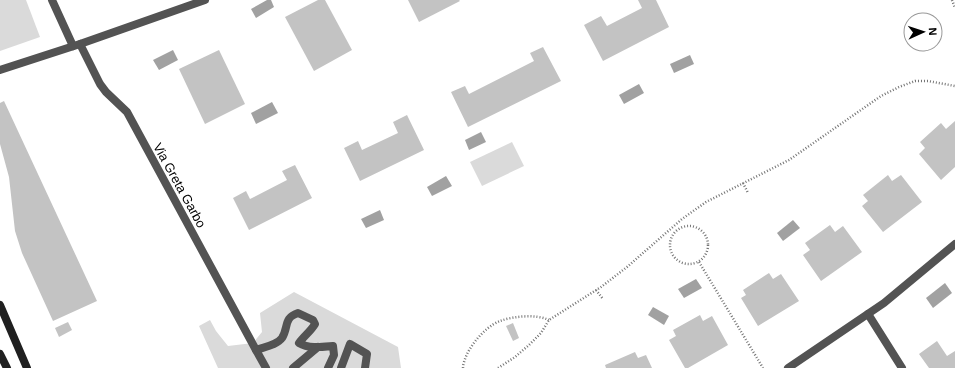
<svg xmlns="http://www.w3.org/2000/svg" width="955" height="368" font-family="Arial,sans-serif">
	<rect width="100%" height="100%" fill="#fff"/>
	<g fill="#dadada">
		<path d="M0 0H26L40 37 0 51Z"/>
		<path d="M512 142 524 166 482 186 470 162Z"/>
		<path d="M294 292 398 347 401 368H218L199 326 210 320 216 331 228 346 253 343 262 332 260 313Z"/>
	</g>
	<g fill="#a1a1a1">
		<path d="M267 0H271L274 7 256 18 251 9Z"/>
		<path d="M173 50 178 60 159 70 153 60Z"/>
		<path d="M690 55 694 64 674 73 670 64Z"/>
		<path d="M639 84 644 93 624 104 619 95Z"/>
		<path d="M272 102 278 113 256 124 251 113Z"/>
		<path d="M481 132 486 142 469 150 465 140Z"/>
		<path d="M446 176 452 186 432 196 427 187Z"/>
		<path d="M380 210 384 220 366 228 361 219Z"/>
		<path d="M793 220 800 228 783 241 777 233Z"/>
		<path d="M696 279 702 288 684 298 678 289Z"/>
		<path d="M945 283 952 293 933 308 926 298Z"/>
		<path d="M653 307 669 316 664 325 648 315Z"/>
	</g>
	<g fill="#c3c3c3">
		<path d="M318 0H325L352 50 314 71 285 17Z"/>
		<path d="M408 0H459L460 1 419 22Z"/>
		<path d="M638 0H656L669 27 603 61 584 25 601 16 607 26 642 8Z"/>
		<path d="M543 47 561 81 468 127 451 92 465 86 469 94 534 61 530 53Z"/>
		<path d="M219 50 245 104 205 124 179 69Z"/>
		<path d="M4 101 97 301 53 321 22 253 15 231 9 177 0 144V103Z"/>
		<path d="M407 115 424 150 360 181 344 148 358 141 362 150 398 133 393 122Z"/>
		<path d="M955 121V167L941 180 919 154 925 148 920 142 941 123 946 129Z"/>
		<path d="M295 165 312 198 249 230 233 198 246 191 250 199 287 180 282 171Z"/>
		<path d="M888 175 892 181 901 175 922 202 883 232 862 206 868 201 863 195Z"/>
		<path d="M830 225 835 232 843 226 862 252 821 281 803 255 810 250 805 243Z"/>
		<path d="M769 273 773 279 781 274 799 301 758 326 741 298 746 295 743 290Z"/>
		<path d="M700 315 703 321 712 316 728 345 688 368H685L669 340 676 336 673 330Z"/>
		<path d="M68 322 72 330 59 337 55 328Z"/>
		<path d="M513 323 519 338 513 341 506 326Z"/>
		<path d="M937 341 947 356 955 351V368H929L919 354Z"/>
		<path d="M635 352 638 358 646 355 652 368H606L605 365Z"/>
	</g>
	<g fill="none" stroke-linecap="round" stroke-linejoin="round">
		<g stroke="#757575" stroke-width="2.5" stroke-dasharray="1 2" stroke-linecap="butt">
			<path d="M952 0 955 8"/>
			<path d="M743 183 748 193"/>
			<circle cx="689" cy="245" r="19"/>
			<path d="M699 262 763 368"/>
			<path d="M596 290 603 299"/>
			<path d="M463 368C464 351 484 327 500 321 514 316 536 314 549 320"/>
			<path d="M498 368 515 357 529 345 541 333 549 320 601 287 627 267 682 219 706 202 789 160 881 96 899 87 915 81H928L955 86"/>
		</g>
		<g stroke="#535353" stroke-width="8">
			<path d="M868 314 902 368"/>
			<path d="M788 368 884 303 955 244"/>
		</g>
		<g stroke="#535353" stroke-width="8">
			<path d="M52 0 73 46"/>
			<path d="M80 44 100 84 106 92 127 112 256 350C264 347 277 345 282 338 289 327 283 318 298 313L313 320 315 324C311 331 304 336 299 343 309 349 322 347 333 346L334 355 328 368"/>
			<path d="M0 70 80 44 205 0"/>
			<path d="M256 350 266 368"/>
			<path d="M293 368 318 347"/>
			<path d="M341 368 350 344 367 354 365 368"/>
		</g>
		<g stroke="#202020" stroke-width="8">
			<path d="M0 305 27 368"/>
			<path d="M0 354 7 368"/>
		</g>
	</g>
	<g text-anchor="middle" stroke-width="3.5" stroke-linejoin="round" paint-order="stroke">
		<g font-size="13" fill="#000" stroke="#fff">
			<text transform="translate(180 185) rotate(61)" y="5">Via Greta Garbo</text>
		</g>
	</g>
	<g transform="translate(923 32) rotate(87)"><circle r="19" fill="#ffffff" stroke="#999999"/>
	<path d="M0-3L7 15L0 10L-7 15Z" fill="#000000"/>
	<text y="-6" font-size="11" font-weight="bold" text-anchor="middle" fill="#000000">N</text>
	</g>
</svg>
